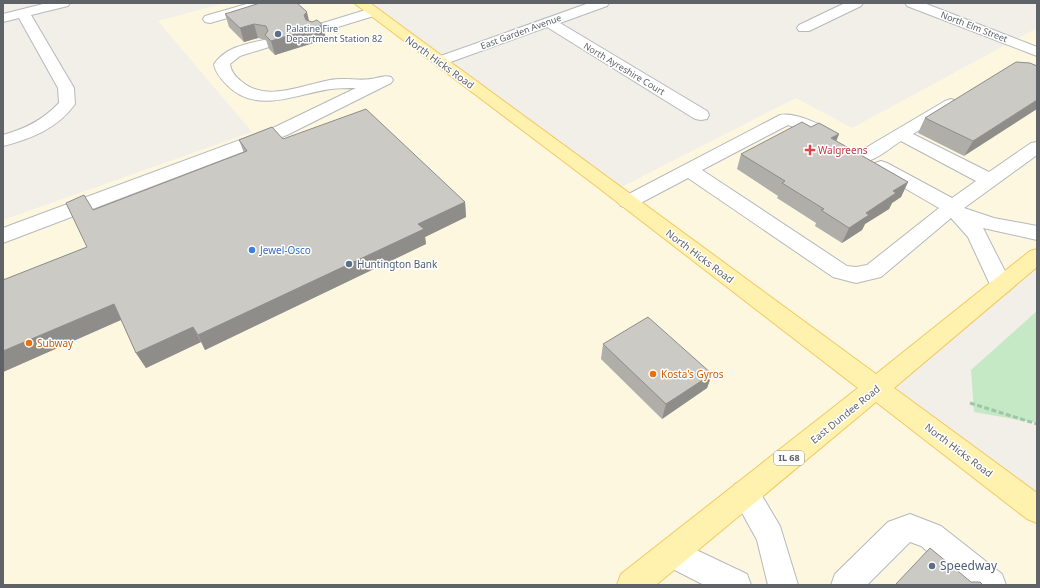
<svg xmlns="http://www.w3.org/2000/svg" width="1040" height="588" font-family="'Noto Sans',sans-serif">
	<rect width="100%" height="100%" fill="#f1efe8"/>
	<path fill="#fef7e0" d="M225 3H361L614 191 796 98 852 128 1037 28V255L876 388 1037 510V585H3V220L252 132 158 21Z"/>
	<path fill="#c5e8c5" d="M1037 311V423L974 412 971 370Z"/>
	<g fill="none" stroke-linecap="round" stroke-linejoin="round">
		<g stroke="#b5b8bc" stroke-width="2">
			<g id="minor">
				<path d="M47 3H70L68 6 31 15 74 88 75 104C58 128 31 139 3 146V135C25 129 43 120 59 103L58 88 19 18 3 22V14Z"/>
				<path d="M250 3H272L270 6 210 23 205 22 203 19 205 16Z"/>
				<path d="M589 3H609L607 6 560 23 707 111 709 115 707 119 701 120 695 119 547 27 445 64H435L432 61 435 58Z"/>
				<path d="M845 3H863L861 6 809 31H799L797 28 799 25Z"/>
				<path d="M905 3H924L1037 47V56L907 6Z"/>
				<path d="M372 8 377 9 379 12 377 15 315 34 310 33 308 30 310 27Z"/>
				<path d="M264 40 269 41 271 44 269 47 240 56 230 64C231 72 236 77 241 81 266 103 302 85 330 80 345 77 362 82 376 78 382 77 384 75 391 77L393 80 391 83 287 135 3 243V228L275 127 356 88C348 88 339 88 331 89 296 94 256 115 227 85 221 79 215 72 214 64 226 47 245 44 264 40Z"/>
				<path d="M951 99 957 101 959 104 957 107 913 134 989 172 1031 143 1037 142V155L964 208 994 218 1037 226V240L983 228 1012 285 1009 291 1001 293 993 291 968 237 951 218 881 277 856 283 833 277 688 178 635 206 628 208 621 206 618 202 621 198 780 115C794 112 827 125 836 137L833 141C818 144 803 129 788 125L702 170 847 266 856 267 867 265 939 208 875 171 872 167 875 163 881 161 887 163 952 198 976 181 901 141C888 149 872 165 857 161L854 157 857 153 945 101Z"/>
				<path d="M745 480 755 484 780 526 798 585H768L757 540 731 493 735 484Z"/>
				<path d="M910 514 941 526 1002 574 1006 585H967L921 546 910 542 867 585H831L835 574 888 522Z"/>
				<path d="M671 538 747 574 751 585H704L661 563 656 553 661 543Z"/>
			</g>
		</g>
		<g stroke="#f2c960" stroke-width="2">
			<path id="major" d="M354 3H370L876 374 1030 251 1037 249V267L894 388 1037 493V523L1027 519 876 402 656 585H617L621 574 858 388 595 185Z"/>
		</g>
		<path stroke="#9cc7a9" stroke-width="3" stroke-dasharray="5 2.5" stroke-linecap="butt" d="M970 403 1037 424"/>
		<use href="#minor" fill="#fff" fill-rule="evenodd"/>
		<use href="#major" fill="#fff2af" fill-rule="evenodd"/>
	</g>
	<g fill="#afaea9">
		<path d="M225 14 326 39 275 55 269 49 266 40 258 38 244 42 229 27Z"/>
		<path d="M1030 63 964 156 918 133 925 118Z"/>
		<path d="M839 134 836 141 908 182 901 197 892 203 889 209 865 224 862 230 842 243 815 226 816 223 777 198 778 196 737 169 741 154Z"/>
		<path d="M283 139 465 202 466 217 425 237 426 244 205 350 201 342 146 368 136 353 121 320 3 372V280L87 247 244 153 239 140Z"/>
		<path d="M603 344 712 374 707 388 662 419 601 359Z"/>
	</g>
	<g fill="#8f8d8a">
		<path d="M307 12 310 25 307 29 304 15Z"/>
		<path d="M254 24 258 38 244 42 240 28Z"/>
		<path d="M323 25 326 39 275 55 271 41Z"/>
		<path d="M1037 100V109L964 156 973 141Z"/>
		<path d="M839 134 833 149 831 138Z"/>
		<path d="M908 182 901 197 892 203 889 209 865 224 862 230 842 243 849 228 866 213 893 191Z"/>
		<path d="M465 202 466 217 425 237 426 244 205 350 198 335 418 224Z"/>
		<path d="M114 304 123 319 3 372V351Z"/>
		<path d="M193 327 201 342 146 368 136 353Z"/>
		<path d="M712 374 707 388 662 419 666 404Z"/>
	</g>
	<g fill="#cccac5" stroke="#8f8d8a">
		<path d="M260 3H297L307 12 304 15 306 20 312 22 317 20 323 25 271 41 265 35 268 31 266 26 254 24 240 28 225 14Z"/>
		<path d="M1016 62 1030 63 1037 66V100L973 141 925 118Z"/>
		<path d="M366 109 465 202 418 224 424 229 198 335 193 327 136 353 114 304 3 351V280L87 247 66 203 84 195 93 210 247 151 239 140 272 127 283 139Z"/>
		<path d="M802 122 811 127 819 123 839 134 831 138 908 182 893 191 896 193 866 213 869 215 849 228 821 210 824 209 782 183 785 181 741 154Z"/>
		<path d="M648 317 712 374 666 404 603 344Z"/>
		<path d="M930 548 971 582H980L983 585H895Z"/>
	</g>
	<g fill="#5c6f8a" stroke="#fff" stroke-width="1.5">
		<circle cx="278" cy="34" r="4"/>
		<circle cx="349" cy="264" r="4"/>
		<circle cx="932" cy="566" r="4"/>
	</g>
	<path fill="#e0444e" stroke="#fff" stroke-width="1.5" d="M808 144h4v4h4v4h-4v4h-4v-4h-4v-4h4z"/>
	<circle fill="#3f7fe0" stroke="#fff" stroke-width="1.5" cx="252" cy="250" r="4"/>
	<g fill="#e8710a" stroke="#fff" stroke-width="1.5">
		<circle cx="29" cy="343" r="4"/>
		<circle cx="653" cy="374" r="4"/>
	</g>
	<g text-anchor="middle" stroke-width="3" stroke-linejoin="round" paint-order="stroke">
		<g font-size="9" fill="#5f6368" stroke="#fff">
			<text transform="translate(974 27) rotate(21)" y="3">North Elm Street</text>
			<text transform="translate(521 32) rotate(-20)" y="3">East Garden Avenue</text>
			<text transform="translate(624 69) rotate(31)" y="3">North Ayreshire Court</text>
		</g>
		<g font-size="9" fill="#4e5e75" stroke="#fff" text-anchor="start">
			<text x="286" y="32">Palatine Fire<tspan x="286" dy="10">Department Station 82</tspan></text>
		</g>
		<rect fill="#fff" stroke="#8f9295" stroke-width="1" x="774" y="451" width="30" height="14" rx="3"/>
		<g font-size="9" font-weight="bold" fill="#5f6368">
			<text x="789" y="461">IL 68</text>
		</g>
		<g font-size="10" fill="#5f6368" stroke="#fff">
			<text transform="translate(440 62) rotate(36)" y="4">North Hicks Road</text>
			<text transform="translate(700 256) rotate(37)" y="4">North Hicks Road</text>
			<text transform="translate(845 414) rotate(-39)" y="4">East Dundee Road</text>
			<text transform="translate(959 450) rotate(37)" y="4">North Hicks Road</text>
		</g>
		<g font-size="10" fill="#be3a42" stroke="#fff" text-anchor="start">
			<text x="818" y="154">Walgreens</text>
		</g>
		<g font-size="10" fill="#366cbe" stroke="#fff" text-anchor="start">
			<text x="260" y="254">Jewel-Osco</text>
		</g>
		<g font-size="10" fill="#4e5e75" stroke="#fff" text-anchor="start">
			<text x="357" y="268">Huntington Bank</text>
		</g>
		<g font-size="10" fill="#c56008" stroke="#fff" text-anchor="start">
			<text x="37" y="347">Subway</text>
			<text x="661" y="378">Kosta's Gyros</text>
		</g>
		<g font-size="12" fill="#4e5e75" stroke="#fff" text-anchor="start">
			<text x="940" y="570">Speedway</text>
		</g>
	</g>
	<rect width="1040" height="588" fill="none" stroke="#5f6368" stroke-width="8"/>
</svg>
